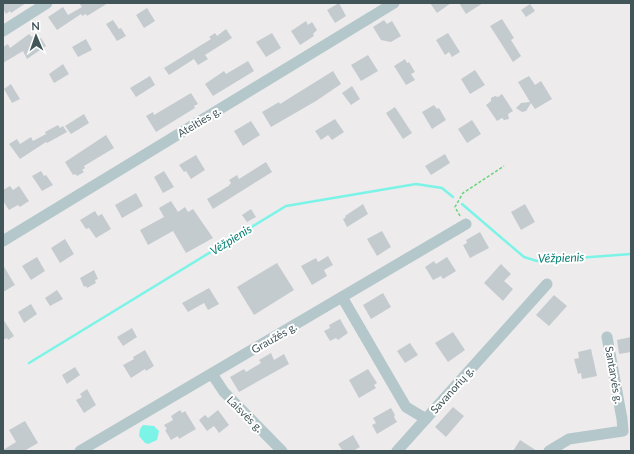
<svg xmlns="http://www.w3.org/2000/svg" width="634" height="454" font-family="Lato,sans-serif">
	<rect width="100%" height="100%" fill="#eeebec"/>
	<path fill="#7bf4e7" d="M143 425 154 426 159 431 157 440 148 444 145 443 139 436 140 429Z"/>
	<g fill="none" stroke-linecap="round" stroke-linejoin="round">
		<g stroke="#7bf4e7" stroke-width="2.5">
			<path d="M462 204 524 257 537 261 631 254"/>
			<path d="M29 363 286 206 416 184 442 188 453 197"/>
		</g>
	</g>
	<g fill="#c4cbcf">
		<path d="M3 3H26L11 13 10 11 6 14 3 9Z"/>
		<path d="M79 3H108L87 16 86 14 82 16 81 14 57 30 48 17 63 7 68 15 82 7Z"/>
		<path d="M339 3 346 16 335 23 327 10Z"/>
		<path d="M430 3H451L437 13Z"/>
		<path d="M459 3H483L466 14Z"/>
		<path d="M530 4 535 11 526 17 521 10Z"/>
		<path d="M147 8 155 21 144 28 136 15Z"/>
		<path d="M502 19 514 38 511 40 521 56 513 62 490 26Z"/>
		<path d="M113 20 119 29 121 28 126 36 117 41 106 24Z"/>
		<path d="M384 20 387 24 392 21 401 36 391 42 381 40 373 27Z"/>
		<path d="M306 21 308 25 312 22 317 30 313 34 314 36 300 45 291 31Z"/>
		<path d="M226 29 232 38 205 55 208 59 198 65 194 59 169 75 164 68 211 39 209 37 215 33 217 36Z"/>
		<path d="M272 33 281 48 266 57 256 42Z"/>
		<path d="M448 33 460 52 452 57 449 52 445 55 436 40Z"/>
		<path d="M29 34 32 37 35 35 37 40 41 38 46 46 27 59 23 51 3 63V47L8 44 10 48Z"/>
		<path d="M86 39 92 50 78 57 72 47Z"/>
		<path d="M368 55 378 71 361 81 351 65Z"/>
		<path d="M405 59 407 63 409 62 415 72 411 74 415 80 406 85 394 66Z"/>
		<path d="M248 61 254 71 213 96 205 84 224 71 226 74Z"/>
		<path d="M63 64 69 74 54 83 49 74Z"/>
		<path d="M475 70 485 85 470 94 461 79Z"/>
		<path d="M333 71 341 84 316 101 271 127 262 112 279 102 280 104Z"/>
		<path d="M150 76 155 85 136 97 130 88Z"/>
		<path d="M529 76 535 85 541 81 552 99 535 109 531 103 526 111 522 112 516 108 521 103 530 102 518 82Z"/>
		<path d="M11 84 20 99 12 103 4 89Z"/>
		<path d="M352 86 360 99 351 105 342 93Z"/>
		<path d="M191 93 198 104 194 106 195 108 156 132 146 116 153 112 154 115Z"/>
		<path d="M502 94 513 111 508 114 509 119 504 120 502 118 497 121 486 105 491 101V98L495 96 498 97Z"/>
		<path d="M434 105 437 109 439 108 446 120 432 129 422 112Z"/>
		<path d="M395 107 412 133 403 139 386 113Z"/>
		<path d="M84 114 89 123 71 134 65 126Z"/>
		<path d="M335 119 344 132 332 140 328 135 321 140 315 131Z"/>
		<path d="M472 120 481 134 467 143 458 129Z"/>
		<path d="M251 121 260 135 243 146 234 131Z"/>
		<path d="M58 125 60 128 63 126 67 132 47 143 46 142 20 159 9 144 17 139 20 144 31 137 33 141 46 134 45 132Z"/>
		<path d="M106 135 114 148 84 166 85 168 82 170 84 172 77 176 75 174 73 175 65 162Z"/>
		<path d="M445 154 450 163 431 175 425 166Z"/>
		<path d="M196 155 205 170 191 179 186 171 184 172 179 165Z"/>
		<path d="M266 162 272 172 213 209 207 199 230 185H229L231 183 229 180 237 175 239 179Z"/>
		<path d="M41 171 44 176 46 175 53 185 42 191 32 176Z"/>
		<path d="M164 171 174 187 163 193 154 177Z"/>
		<path d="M10 186 13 190 19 186 29 201 20 207 18 205 9 210 3 201V190Z"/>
		<path d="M136 193 143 206 122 218 115 205Z"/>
		<path d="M171 201 178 212 185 207 188 212 193 209 213 238 186 253 173 231 148 245 140 230 164 217 159 208Z"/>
		<path d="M363 204 368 214 347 227 343 219 346 217 345 216Z"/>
		<path d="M525 204 535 222 521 230 511 212Z"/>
		<path d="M251 209 256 217 247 222 242 215Z"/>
		<path d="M95 211 98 216 102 214 111 229 96 238 89 228 86 229 80 220Z"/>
		<path d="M382 231 391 247 377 256 367 239Z"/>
		<path d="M480 232 489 248 470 258 463 245 467 243 466 240Z"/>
		<path d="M65 239 74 254 60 263 51 248Z"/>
		<path d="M328 256 333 265 324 270 327 276 312 285 301 266 316 258 318 262Z"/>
		<path d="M37 257 45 271 31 280 22 266Z"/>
		<path d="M447 257 456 271 443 279 441 276 433 280 425 267 434 261 436 264Z"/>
		<path d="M277 263 294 290 254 315 237 287Z"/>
		<path d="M501 264 511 274 504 281 513 289 503 301 484 283Z"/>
		<path d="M3 265 15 285 3 292Z"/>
		<path d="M94 270 98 279 95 280 96 283 87 288 86 286 84 287 80 278Z"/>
		<path d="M209 288 219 304 208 310 204 303 188 312 182 303Z"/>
		<path d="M57 290 63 299 50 306 45 298Z"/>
		<path d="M383 293 391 307 371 319 363 305Z"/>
		<path d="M554 295 567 306 549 326 536 315Z"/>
		<path d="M31 304 37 314 24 323 18 312Z"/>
		<path d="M3 319 14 336 8 340 7 338 3 340Z"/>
		<path d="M340 319 348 333 338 340 336 338 330 341 324 331 330 328 329 325Z"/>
		<path d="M132 328 137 337 123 346 117 337Z"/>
		<path d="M453 332 465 350 448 362 435 343Z"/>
		<path d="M631 337V352L619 354 617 340Z"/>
		<path d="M410 343 418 355 405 363 397 351Z"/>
		<path d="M591 349 597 376 582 379 581 373 578 374 574 359 579 358 578 352Z"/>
		<path d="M145 350 154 366 146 371 145 369 131 378 123 365 134 359 133 357Z"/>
		<path d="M271 353 274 360 284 354 289 364 239 392 230 377 244 369 246 372 261 363 259 360Z"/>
		<path d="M75 367 80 375 67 384 62 375Z"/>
		<path d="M368 369 377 383 374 385 376 388 359 398 349 380Z"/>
		<path d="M87 389 96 405 84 413 76 400 82 397 80 394Z"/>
		<path d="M453 407 464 416 446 437 435 427Z"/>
		<path d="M391 408 395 415 394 417 397 422 377 434 372 425 376 423 373 418Z"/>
		<path d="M180 410 182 413 185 411 196 429 179 439 178 436 171 440 165 430 167 429 164 425 173 420 171 416Z"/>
		<path d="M218 410 229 425 219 433 214 426 207 431 199 420 205 415 208 418Z"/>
		<path d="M25 421 38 443 24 451H3V450L16 442 9 430Z"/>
		<path d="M353 435 360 447 353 451H343L338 444Z"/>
		<path d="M520 440 537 451H513Z"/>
	</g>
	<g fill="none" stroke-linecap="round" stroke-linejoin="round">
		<path stroke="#68d37c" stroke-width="1.5" stroke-dasharray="3 2" stroke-linecap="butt" d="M460 216 455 207 463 193 504 166"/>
		<g stroke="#b4c7ca" stroke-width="11">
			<path d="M3 31 47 3"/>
			<path d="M3 241 394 3"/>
			<path d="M342 297 406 407 426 419"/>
			<path d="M212 374 224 392 282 451"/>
			<path d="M80 451 466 224"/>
			<path d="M397 451 547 284"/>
			<path d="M549 451 569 439 623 431 622 419 607 337"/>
		</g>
	</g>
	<g text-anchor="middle" stroke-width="4" stroke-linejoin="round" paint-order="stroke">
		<g font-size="11" fill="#42565a" stroke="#fff">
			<text transform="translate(199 122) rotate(-31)" y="4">Ateities g.</text>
			<text transform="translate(274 338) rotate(-30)" y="4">Graužės g.</text>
			<text transform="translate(614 375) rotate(80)" y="4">Santarvės g.</text>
			<text transform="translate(452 390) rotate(-48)" y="4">Savanorių g.</text>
			<text transform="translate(245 414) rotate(45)" y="4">Laisvės g.</text>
		</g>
		<g font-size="12" font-style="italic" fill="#058072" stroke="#fff">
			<text transform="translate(231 240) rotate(-32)" y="4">Vėžpienis</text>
			<text transform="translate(561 258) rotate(-2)" y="4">Vėžpienis</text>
		</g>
	</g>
	<rect width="634" height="454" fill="none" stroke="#42565a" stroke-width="8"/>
	<g transform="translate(36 36) rotate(358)" stroke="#ffffff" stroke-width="3" paint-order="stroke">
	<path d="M0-3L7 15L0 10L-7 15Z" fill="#42565a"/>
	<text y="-6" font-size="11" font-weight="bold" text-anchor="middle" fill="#42565a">N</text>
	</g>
</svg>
